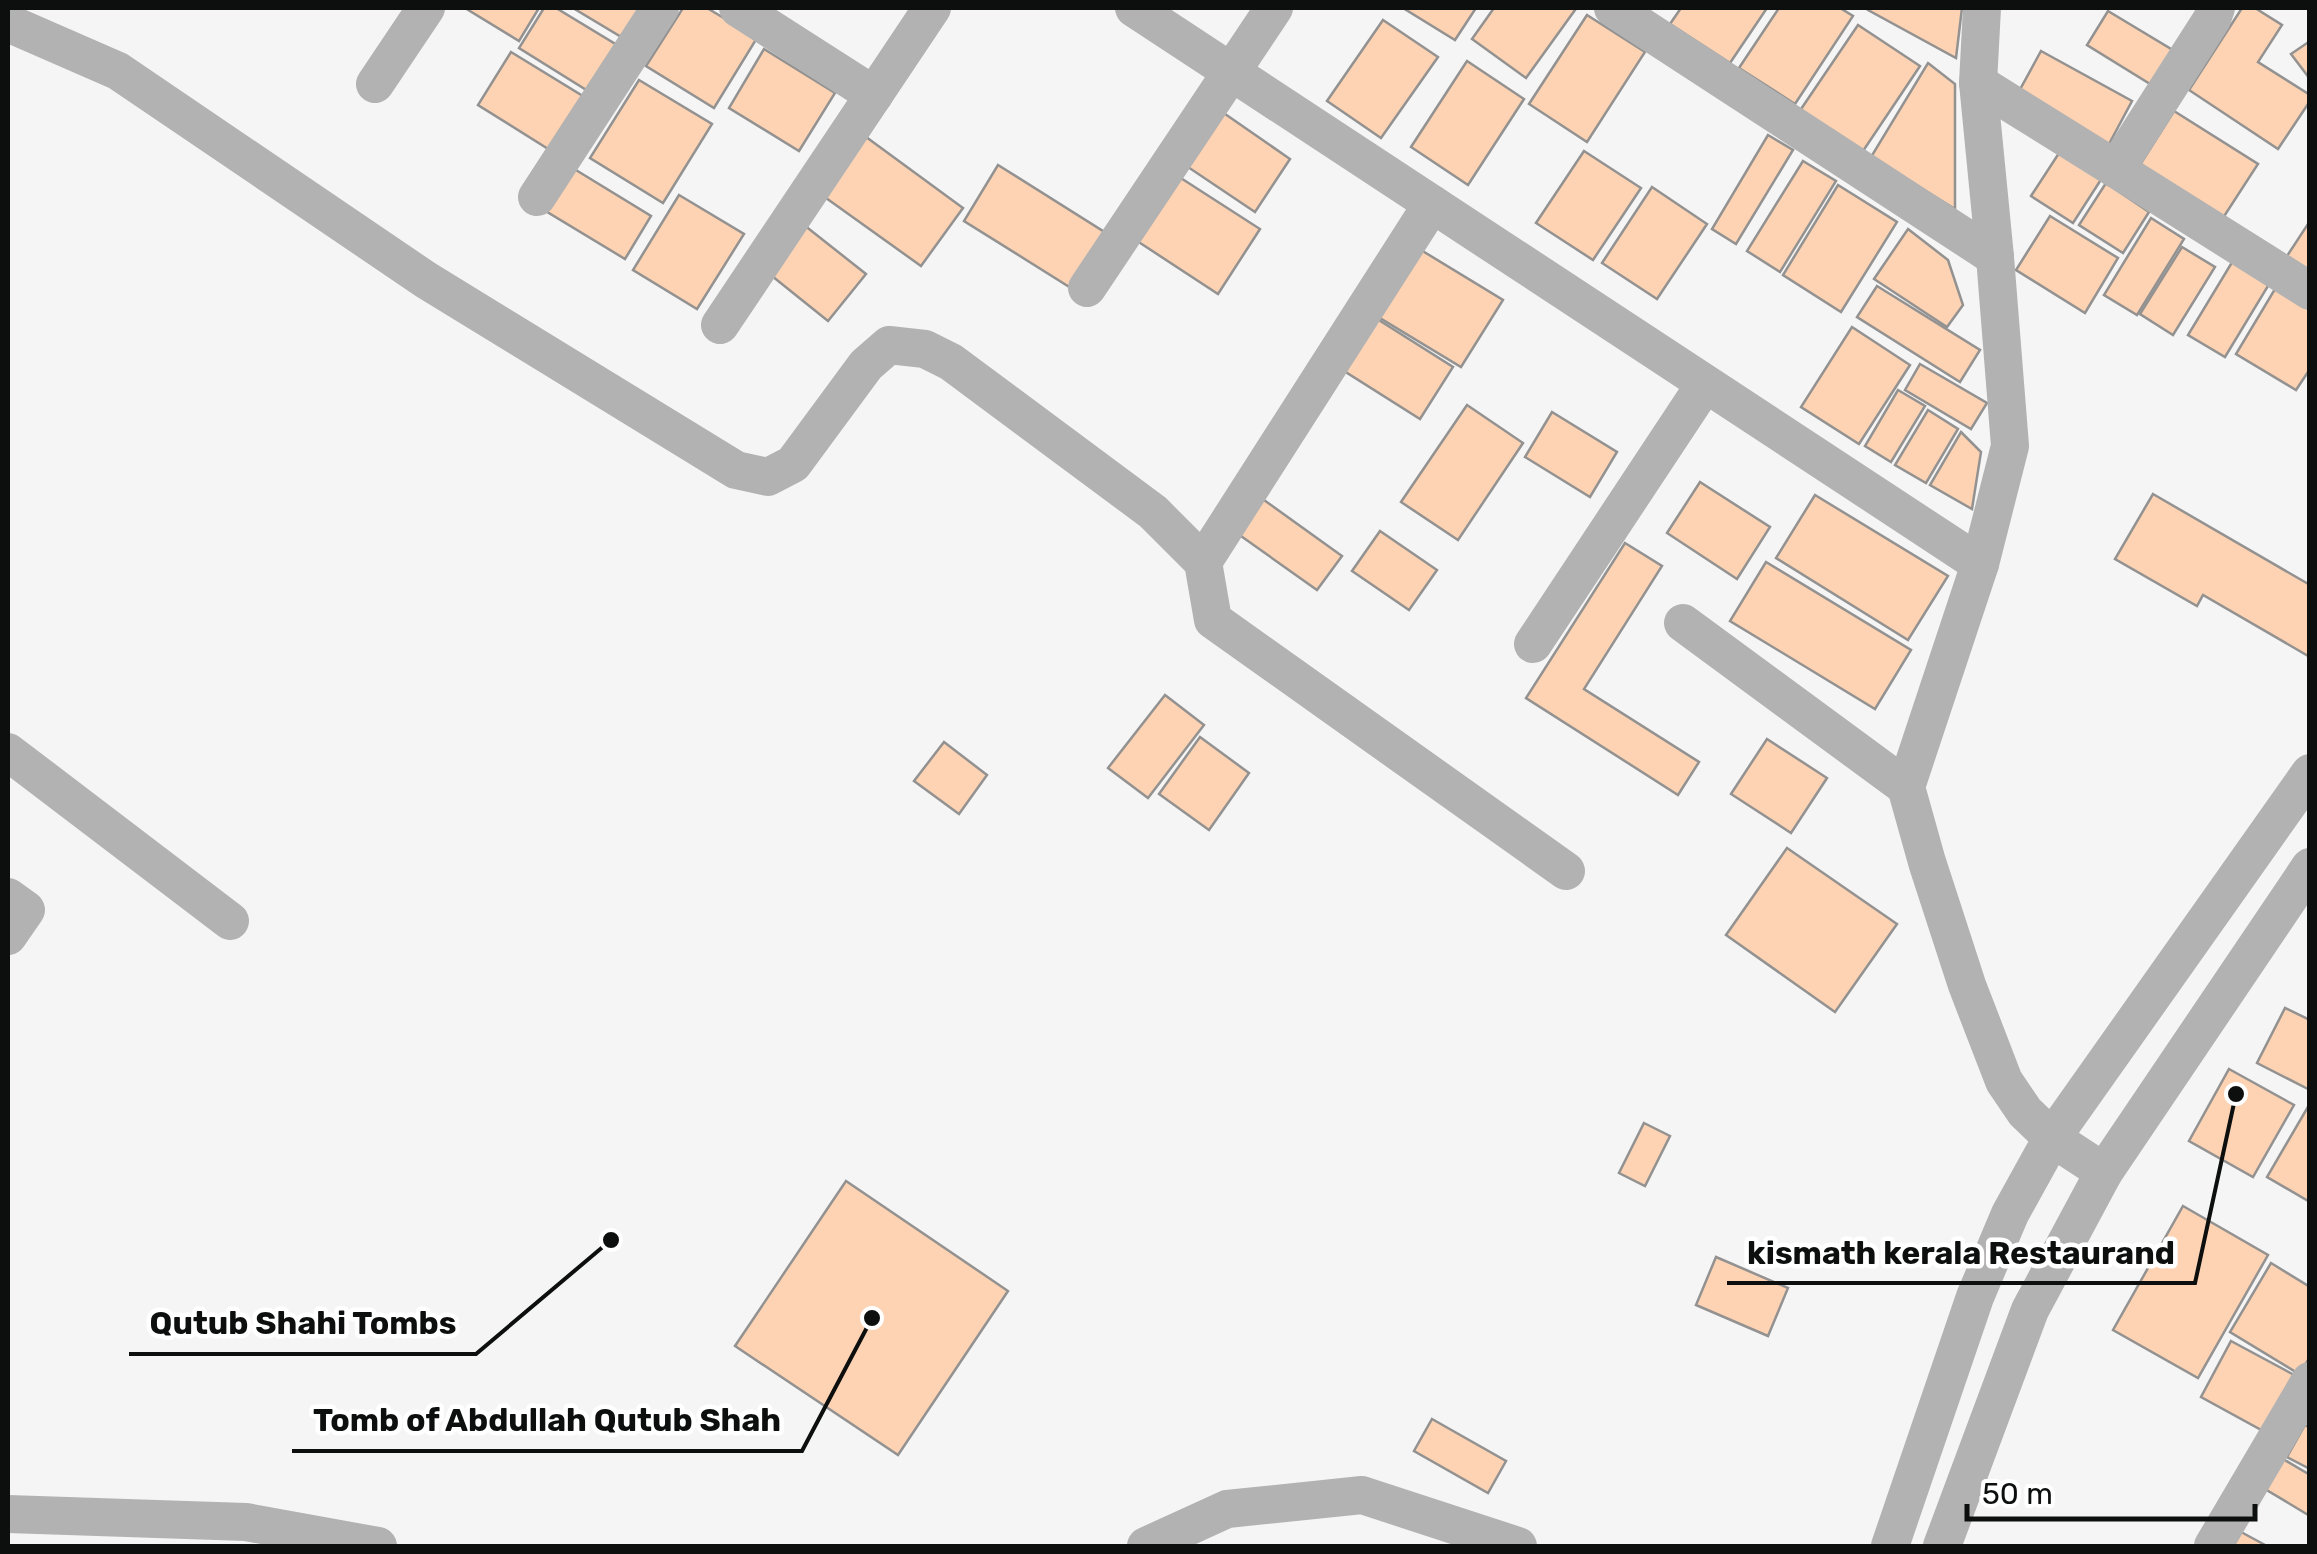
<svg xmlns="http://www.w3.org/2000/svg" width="2317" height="1554" font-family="Rubik,sans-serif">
	<rect width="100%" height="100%" fill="#f5f5f6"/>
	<g fill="#fdd3b3" stroke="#939291" stroke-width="2.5">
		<path d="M465 8H539L519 41Z"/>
		<path d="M544 8H556L617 45 588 91 519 48Z"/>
		<path d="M573 8H643L623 38Z"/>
		<path d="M683 8H707L757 38 714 108 646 66Z"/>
		<path d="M1403 8H1476L1455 40Z"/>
		<path d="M1494 8H1572L1575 10 1526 78 1472 39Z"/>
		<path d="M1681 8H1767L1730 63 1670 24Z"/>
		<path d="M1779 8H1840L1853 16 1795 104 1739 68Z"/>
		<path d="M1869 8H1962L1956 58 1868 10Z"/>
		<path d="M2242 8H2255L2282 25 2258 62 2310 95V101L2278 149 2189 90Z"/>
		<path d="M2108 11 2176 52 2155 87 2087 45Z"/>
		<path d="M1587 15 1645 52 1587 142 1529 104Z"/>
		<path d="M1383 20 1438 57 1381 138 1327 101Z"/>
		<path d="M1858 25 1920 66 1859 157 1797 115Z"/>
		<path d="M2310 41V79L2291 54Z"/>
		<path d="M764 49 835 93 799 151 729 108Z"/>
		<path d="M2041 51 2132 101 2109 144 2017 95Z"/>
		<path d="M511 52 586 98 553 152 478 105Z"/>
		<path d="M1467 61 1524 99 1468 185 1411 147Z"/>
		<path d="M1928 63 1955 84V209L1871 157Z"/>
		<path d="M639 80 712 124 663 203 590 158Z"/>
		<path d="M1215 107 1290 159 1255 212 1179 161Z"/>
		<path d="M2174 111 2258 164 2221 221 2138 168Z"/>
		<path d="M862 134 963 208 921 266 819 193Z"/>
		<path d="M1768 135 1793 150 1736 244 1712 229Z"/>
		<path d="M2061 150 2102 178 2073 223 2031 196Z"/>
		<path d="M1584 151 1641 188 1593 260 1536 223Z"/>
		<path d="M1803 161 1836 181 1780 272 1747 251Z"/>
		<path d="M998 165 1106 233 1071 288 964 221Z"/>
		<path d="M571 167 651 216 625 259 544 210Z"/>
		<path d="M1173 173 1260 229 1218 294 1131 237Z"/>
		<path d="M2106 183 2149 212 2123 253 2079 225Z"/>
		<path d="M1838 185 1897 222 1841 312 1783 275Z"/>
		<path d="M1652 187 1707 224 1657 299 1602 263Z"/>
		<path d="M679 195 744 234 697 309 633 270Z"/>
		<path d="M2050 216 2118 258 2085 313 2016 270Z"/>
		<path d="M2151 218 2184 239 2137 315 2104 295Z"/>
		<path d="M2310 221V271L2287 256Z"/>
		<path d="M804 225 866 274 828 321 767 272Z"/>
		<path d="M1908 229 1948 260 1963 305 1947 327 1874 279Z"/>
		<path d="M1416 247 1503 300 1461 367 1375 315Z"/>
		<path d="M2182 247 2215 267 2173 335 2140 314Z"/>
		<path d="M2234 259 2271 281 2225 357 2188 335Z"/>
		<path d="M2278 284 2310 303V369L2296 390 2236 354Z"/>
		<path d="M1877 286 1980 350 1960 382 1857 317Z"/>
		<path d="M1374 317 1453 367 1420 419 1341 369Z"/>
		<path d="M1852 327 1910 365 1859 444 1801 407Z"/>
		<path d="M1920 364 1987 403 1971 429 1905 390Z"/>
		<path d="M1898 390 1925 406 1891 462 1865 446Z"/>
		<path d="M1467 405 1523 443 1458 540 1401 502Z"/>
		<path d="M1928 410 1958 429 1926 483 1895 465Z"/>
		<path d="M1552 412 1617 452 1590 497 1525 457Z"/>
		<path d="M1961 432 1981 452 1972 509 1930 485Z"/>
		<path d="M1700 482 1770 527 1737 579 1667 533Z"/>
		<path d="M2153 494 2310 585V657L2203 595 2197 606 2115 559Z"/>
		<path d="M1257 495 1342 556 1317 590 1231 529Z"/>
		<path d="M1815 495 1948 576 1908 640 1776 558Z"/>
		<path d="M1380 531 1437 570 1409 610 1352 571Z"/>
		<path d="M1625 543 1662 566 1584 689 1699 762 1678 795 1526 698Z"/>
		<path d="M1766 562 1911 650 1875 709 1730 621Z"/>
		<path d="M1165 695 1204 725 1148 798 1108 768Z"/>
		<path d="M1200 737 1249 773 1209 830 1159 794Z"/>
		<path d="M1767 739 1827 778 1791 833 1731 794Z"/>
		<path d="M944 742 987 775 959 814 914 781Z"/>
		<path d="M1787 848 1897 924 1835 1012 1726 935Z"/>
		<path d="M2285 1008 2310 1020V1090L2257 1063Z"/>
		<path d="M2229 1069 2294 1105 2253 1177 2189 1141Z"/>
		<path d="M2309 1105 2310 1106V1202L2267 1177Z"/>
		<path d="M1644 1123 1670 1136 1645 1186 1619 1173Z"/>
		<path d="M846 1181 1008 1291 898 1455 735 1346Z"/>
		<path d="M2183 1206 2268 1255 2198 1378 2113 1330Z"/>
		<path d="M1716 1257 1788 1288 1768 1336 1696 1305Z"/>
		<path d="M2271 1263 2310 1287V1357L2299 1374 2230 1332Z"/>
		<path d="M2231 1341 2296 1376 2265 1432 2201 1397Z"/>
		<path d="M1432 1419 1506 1461 1488 1493 1414 1451Z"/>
		<path d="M2305 1425 2310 1428V1469L2287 1457Z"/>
		<path d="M2283 1459 2310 1475V1516L2265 1489Z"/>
		<path d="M2241 1532 2267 1546H2233Z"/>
	</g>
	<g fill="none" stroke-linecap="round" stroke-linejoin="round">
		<g stroke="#b2b2b2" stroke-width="38">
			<path d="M738 8 874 95"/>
			<path d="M1134 8 1980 564"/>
			<path d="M1613 8 1995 257"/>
			<path d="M1982 8 1978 83 1995 257 2010 446 1980 564 1906 787 1927 862 1967 985 2004 1081 2025 1112 2052 1138 2104 1172"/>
			<path d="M8 23 118 71 426 280 736 470 768 477 793 464 866 365 889 345 925 349 951 362 1153 512 1203 562 1213 620 1566 871"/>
			<path d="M1978 83 2116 169 2212 19 2216 8"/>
			<path d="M375 84 426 8"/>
			<path d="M2116 169 2310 291"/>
			<path d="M537 197 660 8"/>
			<path d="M1087 288 1274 8"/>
			<path d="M720 325 932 8"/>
			<path d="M1203 562 1432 204"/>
			<path d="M1683 623 1906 787"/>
			<path d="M1533 644 1705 384"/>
			<path d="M8 752 230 921"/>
			<path d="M8 897 26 910 8 936"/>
			<path d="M8 1514 246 1522 378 1546"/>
			<path d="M1146 1546 1227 1509 1362 1495 1518 1546"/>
			<path d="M1890 1546 1975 1297 2010 1214 2052 1138 2310 773"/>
			<path d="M1942 1546 2030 1310 2104 1172 2310 867"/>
			<path d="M2213 1546 2310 1381"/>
		</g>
	</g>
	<path fill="none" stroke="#0d0e0e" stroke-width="4" d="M2236 1094L2195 1283H1727M611 1240L476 1354H129M872 1318L802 1451H292"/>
	<g fill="#0d0e0e" stroke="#fff" stroke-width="4">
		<circle cx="2236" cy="1094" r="10"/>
		<circle cx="611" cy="1240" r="10"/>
		<circle cx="872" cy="1318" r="10"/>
	</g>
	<g font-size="32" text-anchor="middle" font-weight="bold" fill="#0d0e0e" stroke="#fff" stroke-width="9" stroke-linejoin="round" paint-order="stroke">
		<text x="1961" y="1264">kismath kerala Restaurand</text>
		<text x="303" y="1334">Qutub Shahi Tombs</text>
		<text x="547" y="1431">Tomb of Abdullah Qutub Shah</text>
	</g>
	<rect width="2317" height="1554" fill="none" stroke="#0d0e0e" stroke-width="20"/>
	<path d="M1967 1504v15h288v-15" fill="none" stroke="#0d0e0e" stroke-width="5"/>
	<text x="1982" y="1504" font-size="30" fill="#0d0e0e" stroke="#ffffff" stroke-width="8" paint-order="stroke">50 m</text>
</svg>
